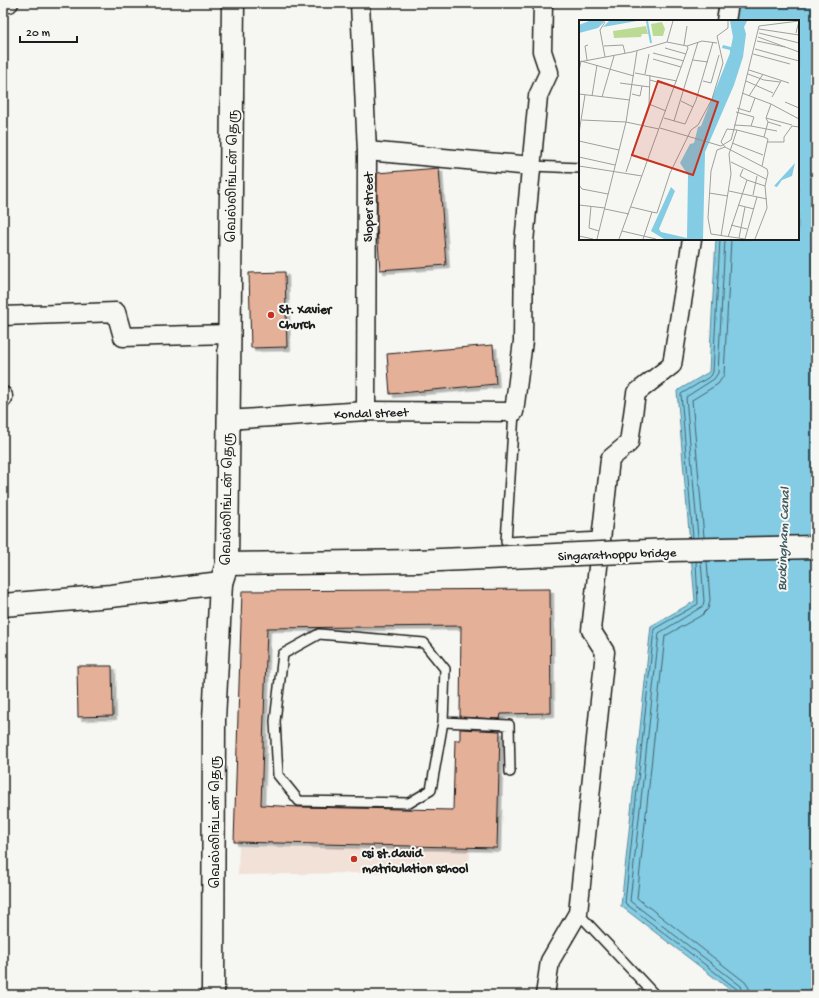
<svg xmlns="http://www.w3.org/2000/svg" width="819" height="998" font-family="'Gochi Hand','Noto Sans Tamil',sans-serif">
	<defs>
		<filter id="shadow"><feDropShadow dx="3.5" dy="3.5" stdDeviation="0" flood-color="#0004"/></filter>
	</defs>
	<rect width="100%" height="100%" fill="#f6f6f2"/>
	<filter id="ink" filterUnits="userSpaceOnUse"><feTurbulence type="fractalNoise" baseFrequency=".025" numOctaves="2"/><feDisplacementMap in="SourceGraphic" scale="8" xChannelSelector="R" yChannelSelector="G"/><feConvolveMatrix kernelMatrix="1 2 1 2 8 2 1 2 1" color-interpolation-filters="sRGB"/></filter>
	<g filter="url(#ink)">
		<path fill="#f1e1d7" d="M239 847H470L469 871 238 875Z"/>
		<path fill="#83cce3" stroke="#5a8693" d="M728 3H816V995H737L621 906 651 626 695 601 677 391 709 372 716 239H798V21H727Z"/>
		<g fill="none" stroke-linecap="round" stroke-linejoin="round">
			<g stroke="#45626c" stroke-width="1">
				<path d="M698 537 686 397 714 379 718 373 725 239"/>
				<path d="M704 537 692 400 718 384 724 375 731 239"/>
				<path d="M693 538 681 394 711 376 713 372 720 239"/>
				<path d="M696 561 698 604 654 629 625 903 738 990 739 995"/>
				<path d="M701 561 704 601 703 606 659 633 630 901 741 986 744 995"/>
				<path d="M707 561 710 600 708 609 702 615 665 636 637 898 745 982 749 988 750 995"/>
			</g>
		</g>
		<g fill="#e5b098" stroke="#1c1c1c" filter="url(#shadow)">
			<path d="M439 168 446 265 380 270 377 228V173Z"/>
			<path d="M285 272 287 347 251 348 249 273Z"/>
			<path d="M493 345 496 384 390 394 387 354Z"/>
			<path d="M550 589 551 713 501 714 500 719 460 717 461 626 267 628 261 805 299 807 453 810 455 740H460V729L500 731 497 848 234 842 242 591Z"/>
			<path d="M77 666H112L113 716 78 717Z"/>
		</g>
		<g fill="none" stroke-linecap="round" stroke-linejoin="round">
			<g stroke="#1c1c1c" stroke-width="12">
				<g id="service">
					<path d="M532 166 580 168"/>
					<path d="M514 412 506 542 601 537"/>
					<path d="M443 722 445 669 424 643 319 634 283 654 275 721 278 775 299 801 409 803 431 790 443 722 509 725 510 772"/>
					<path d="M578 913 655 995"/>
				</g>
			</g>
			<g stroke="#1c1c1c" stroke-width="21">
				<g id="minor">
					<path d="M360 3 367 151 366 411"/>
					<path d="M3 4 9 3"/>
					<path d="M726 21 729 3"/>
					<path d="M367 151 532 166"/>
					<path d="M3 316 116 312 123 337 228 334"/>
					<path d="M3 396V398"/>
					<path d="M227 420 366 411 514 412 523 341 524 242 538 96 549 72 542 51 543 3"/>
					<path d="M545 995 550 961 578 913 605 652 591 630 610 459 629 443 636 393 672 365 692 239"/>
				</g>
			</g>
			<g stroke="#1c1c1c" stroke-width="25">
				<path id="tertiary" d="M3 605 111 596 221 583"/>
			</g>
			<g stroke="#1c1c1c" stroke-width="25">
				<g id="secondary">
					<path d="M227 564 417 561"/>
					<path d="M213 995 214 720 221 583 227 564 233 3"/>
				</g>
			</g>
			<use href="#service" stroke="#f6f6f2" stroke-width="9"/>
			<use href="#minor" stroke="#f6f6f2" stroke-width="18"/>
			<use href="#tertiary" stroke="#f6f6f2" stroke-width="22"/>
			<use href="#secondary" stroke="#f6f6f2" stroke-width="22"/>
			<g stroke="#1c1c1c" stroke-width="25" stroke-linecap="butt">
				<path id="secondary-bridge" d="M417 561 671 550 816 547"/>
			</g>
			<use href="#secondary-bridge" stroke="#f6f6f2" stroke-width="22"/>
		</g>
	</g>
	<g fill="#c8321e" stroke="#f6f6f2" stroke-width="1.5">
		<circle cx="271" cy="315" r="4"/>
		<circle cx="354" cy="859" r="4"/>
	</g>
	<g text-anchor="middle" stroke-width="4" stroke-linejoin="round" paint-order="stroke">
		<g font-size="13" fill="#1c1c1c" stroke="#f6f6f2">
			<text transform="translate(231 176) rotate(-89)" y="5">வெல்லிங்டன் தெரு</text>
			<text transform="translate(367 207) rotate(-90)" y="5">Sloper street</text>
			<text transform="translate(371 412) rotate(-2)" y="5">Kondal street</text>
			<text transform="translate(226 499) rotate(-89)" y="5">வெல்லிங்டன் தெரு</text>
			<text transform="translate(617 553) rotate(-2)" y="5">Singarathoppu bridge</text>
			<text transform="translate(214 822) rotate(-90)" y="5">வெல்லிங்டன் தெரு</text>
		</g>
		<g font-size="13" font-weight="bold" fill="#1c1c1c" stroke="#f6f6f2" text-anchor="start">
			<text x="279" y="313">St. Xavier<tspan x="279" dy="15">Church</tspan></text>
			<text x="362" y="857">csi st.david<tspan x="362" dy="15">matriculation school</tspan></text>
		</g>
		<g font-size="14" font-style="italic" fill="#405a62" stroke="#f6f6f2">
			<text transform="translate(782 539) rotate(-88)" y="5">Buckingham Canal</text>
		</g>
	</g>
	<g transform="translate(579 20)">
		<rect width="220" height="220" fill="#f6f6f2"/>
		<path d="M83 2 86 9 84 16H74L72 4ZM67 6 69 14H63L62 17 35 18 34 11Z" fill="#bbdb95"/>
		<path d="M10 1H26L19 8 0 13V5ZM30 1H58L24 7ZM151 1H168L165 7 167 14 164 37 155 65 126 132 124 219H85L72 211 92 167 96 171 80 209 82 212 108 218 109 155 101 143 111 124 115 123 119 107 122 106 151 33V30L143 28 144 25 152 27 154 17ZM216 143 213 156 203 160 198 167 195 166Z" fill="#83cce3"/>
		<path fill="none" stroke="#83cce3" stroke-width="2" d="M68 1 72 23"/>
		<path fill="none" stroke="#9f9f9c" stroke-width="1" d="M26 2 21 10 26 37M180 9 220 15M180 13 220 23M217 13 220 1M179 17 220 32M178 21 206 27M88 22 94 1M105 25 108 6M25 26 44 25 46 33M108 26 123 21 138 23M86 28 107 34M176 29 220 41M74 33 105 41M174 34 211 44M74 39 102 47M8 40 6 26 9 25M114 40 129 42M0 42 53 32 88 22 108 26 109 28 40 219M170 50 210 63M0 51 2 41 55 56M56 53 98 61M66 54 70 34M169 54 185 60 201 62M71 55 70 84 87 91M71 60 96 67M124 61 132 63 140 35M167 61 194 73M41 63 71 67M163 73 192 84 187 98 189 102 185 117 189 119 183 146M0 74 51 80M53 74 61 76 63 66M13 76 18 45M170 76 184 54M23 77 35 36M193 77 202 61M102 81 114 87M206 82 220 88M192 84 220 99M158 88 171 92 176 78M157 92 175 97 172 106 198 111M85 98 106 104 117 80 134 22M187 98 213 105M3 100 47 102 80 109M95 101 119 22M189 102 202 106M155 105 172 106M81 108 142 126 152 120 155 109M155 109 180 6 220 1M158 110 148 109 142 122 146 127 188 149 189 153 186 166 188 188 176 219M0 113 6 75M0 121 40 130M188 122H205V117L213 106 220 107M153 123 184 135M146 127 138 130 132 151 129 198 132 214 166 219M0 137 36 145M152 142 187 159M0 146 63 156M47 152 70 84M168 160 186 166M0 165 3 169 29 174M150 171 188 179M130 173 149 176M174 175 178 156M0 185 26 188M159 185 175 189M12 186 10 208 20 211M52 187 73 192M26 189 50 194M152 205 168 209M43 211 77 219M0 216 14 219M142 216 152 154 150 134 158 110 185 117M149 217 168 160 161 156 164 149M160 218 166 187M18 219 47 102 58 31M64 219 73 192 78 193 91 153 112 110 119 105 133 79 144 43 138 16 149 8V1M166 219 178 177"/>
		<path fill="#c8321e" fill-opacity="0.15" stroke="#c8321e" stroke-width="2" d="M79 61 139 82 114 155 53 135Z"/>
		<rect width="220" height="220" fill="none" stroke="#1c1c1c" stroke-width="2"/>
	</g>
	<rect width="819" height="998" fill="none" stroke="#f6f6f2" stroke-width="16"/>
	<rect x="8" y="8" width="803" height="982" fill="none" stroke="#1c1c1c" stroke-width="1.5" filter="url(#ink)"/>
	<path d="M20 36v6h57v-6" fill="none" stroke="#1c1c1c" stroke-width="2"/>
	<text x="26" y="36" font-size="12" fill="#1c1c1c" stroke="#f6f6f2" stroke-width="3" paint-order="stroke">20 m</text>
</svg>
